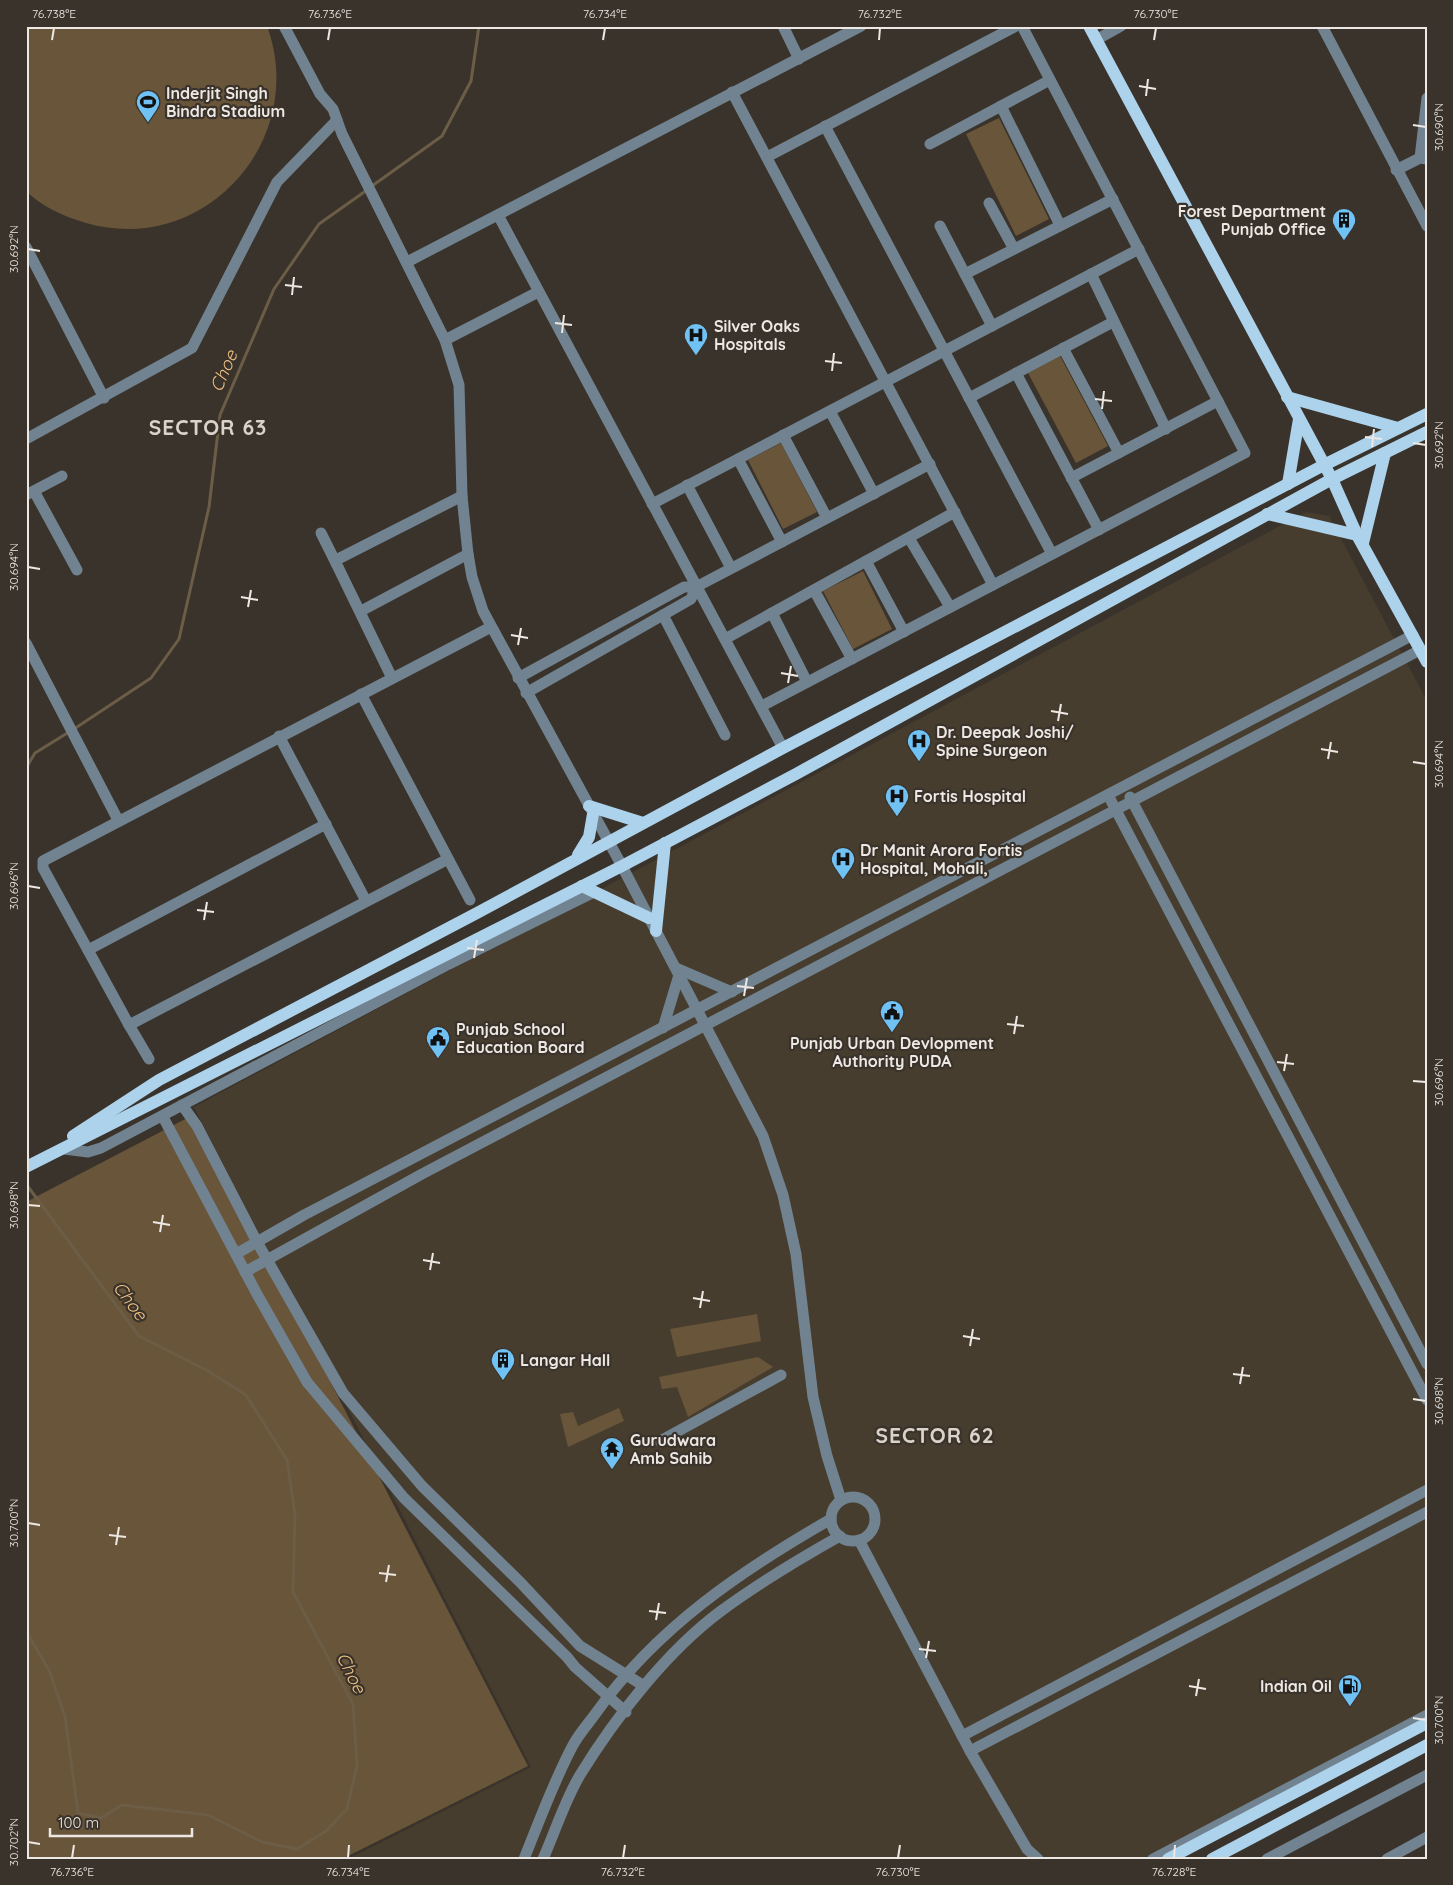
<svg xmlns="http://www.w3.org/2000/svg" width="1453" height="1885" font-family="Quicksand,sans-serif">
	<rect width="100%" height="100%" fill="#3a332b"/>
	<path fill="#473d2f" d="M1306 512 1329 516 1427 701V1713L1149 1859H348L531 1767 194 1107Z"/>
	<g fill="#69553a">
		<path d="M26 26H267C309 140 204 257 86 223 63 216 44 208 26 191Z"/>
		<path d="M999 118 1049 219 1016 236 966 134Z"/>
		<path d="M1060 356 1108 446 1076 463 1028 373Z"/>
		<path d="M781 443 817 512 783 529 748 460Z"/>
		<path d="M863 571 892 629 853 649 823 591Z"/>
		<path d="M193 1115 528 1766 342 1859H26V1202Z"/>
		<path d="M757 1314 761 1341 677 1357 670 1329Z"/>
		<path d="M758 1357 773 1367 688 1417 677 1387 662 1389 659 1377Z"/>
		<path d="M619 1408 624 1421 568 1447 560 1414 573 1412 578 1426Z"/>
	</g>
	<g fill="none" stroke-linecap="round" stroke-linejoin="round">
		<g stroke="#6c5d47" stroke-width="3">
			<path d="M372 186 442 136 471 81 479 26"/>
			<path d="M74 729 151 678 179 639 209 507 220 415 274 289 319 224 367 190"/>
			<path d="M26 768 35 753 69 732"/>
			<path d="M26 1184 139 1336 208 1371 246 1395 287 1460 295 1515 293 1592 353 1704 357 1765 347 1809 326 1831 297 1849 262 1842 208 1815 122 1805 101 1818 78 1813 65 1716 49 1670 26 1631"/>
		</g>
		<g stroke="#718390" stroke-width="11">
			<path d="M284 26 320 94 333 109 342 134 445 340 459 385 462 496 468 554 472 577 483 611 622 866 763 1136 783 1195 796 1254 813 1397 827 1456 841 1500"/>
			<path d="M783 26 799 59"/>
			<path d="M1322 26 1427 226"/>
			<path d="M1096 40 1121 26"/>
			<path d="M732 92 993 585"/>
			<path d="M1001 106 1060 225"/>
			<path d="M825 126 1052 554"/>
			<path d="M930 144 1050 80"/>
			<path d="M767 157 1016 26"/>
			<path d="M1420 158 1427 98"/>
			<path d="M1396 170 1420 158 1427 159"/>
			<path d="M989 203 1014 249"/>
			<path d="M498 215 783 748"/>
			<path d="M940 226 992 326"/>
			<path d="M26 247 104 398"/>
			<path d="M407 262 861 26"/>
			<path d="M965 274 1113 199"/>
			<path d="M1091 274 1166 429"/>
			<path d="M445 340 538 292"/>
			<path d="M1063 348 1119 453"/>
			<path d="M1016 373 1099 530"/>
			<path d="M969 398 1113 322"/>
			<path d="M830 411 874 494"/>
			<path d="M783 435 827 518"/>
			<path d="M26 439 192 348 277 182 337 120"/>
			<path d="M738 459 782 542"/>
			<path d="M1071 478 1218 401"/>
			<path d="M687 485 731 568"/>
			<path d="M34 491 77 570"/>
			<path d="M26 495 62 476"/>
			<path d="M652 504 1139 249"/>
			<path d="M321 533 336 563"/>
			<path d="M909 538 950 607"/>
			<path d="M866 561 904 632"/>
			<path d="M814 590 852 659"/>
			<path d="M361 611 468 554"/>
			<path d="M772 613 807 682"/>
			<path d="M663 615 725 735"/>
			<path d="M725 639 955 512"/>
			<path d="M26 643 118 820"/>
			<path d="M392 678 336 563 338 559 462 496"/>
			<path d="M518 678 684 587H696L930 464"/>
			<path d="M526 693 691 599 696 587"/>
			<path d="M361 694 470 900"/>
			<path d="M762 706 1245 453 1022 26"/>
			<path d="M279 736 366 901"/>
			<path d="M1108 795 1427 1400"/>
			<path d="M1130 797 1427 1364"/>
			<path d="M88 950 326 824"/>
			<path d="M676 968 732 992"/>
			<path d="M129 1025 448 859"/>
			<path d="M663 1028 679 975"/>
			<path d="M149 1059 129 1025 43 868V861L491 627"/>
			<path d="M182 1105 197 1126 257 1242 343 1393 422 1486 520 1582 580 1646 644 1686"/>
			<path d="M163 1117 258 1296 307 1382 404 1498 567 1657 575 1667 626 1712"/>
			<path d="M64 1149 88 1152 101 1148 449 964 594 892"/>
			<path d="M236 1254 304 1215 1413 635"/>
			<path d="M245 1272 422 1174 1420 650"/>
			<path d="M660 1441 781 1375"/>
			<circle cx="853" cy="1519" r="22"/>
			<path d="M859 1540 970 1751 1027 1849 1038 1859"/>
			<path d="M962 1736 1427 1490"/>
			<path d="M970 1751 1427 1512"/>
			<path d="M524 1859C539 1822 553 1783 572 1747 578 1735 588 1724 596 1713 656 1628 742 1570 831 1519"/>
			<path d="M543 1859C555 1832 565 1800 580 1775 615 1718 667 1651 721 1611 759 1583 799 1559 840 1536"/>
			<path d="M1153 1859 1427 1715"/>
			<path d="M1267 1859 1427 1775"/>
			<path d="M1387 1859 1427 1837"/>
		</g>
		<g stroke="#acd2ec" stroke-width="12">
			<path d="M1089 26 1332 479 1357 535 1427 662"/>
			<path d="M1287 397 1398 428"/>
			<path d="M1288 484 1299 419"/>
			<path d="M1267 514 1357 535"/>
			<path d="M1363 543 1385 453"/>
			<path d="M589 806 643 823"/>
			<path d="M578 855 589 837 593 814"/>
			<path d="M582 886 649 918"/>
			<path d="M656 931 665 843"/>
			<path d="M73 1136 159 1080 477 913 783 748 1324 465 1427 414"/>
			<path d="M26 1167 622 866 796 774 1332 479 1427 432"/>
			<path d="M1168 1859 1427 1723"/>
			<path d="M1212 1859 1427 1745"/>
		</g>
	</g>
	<path fill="none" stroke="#ede8e3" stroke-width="2" d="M52 40 54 28M328 40 330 28M603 40 605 28M879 40 880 28M1154 40 1156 28M1139 86 1156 89M1146 96 1148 79M1413 125 1426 127M28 249 40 251M285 285 302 287M292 295 294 277M555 323 572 325M562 333 564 315M825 361 842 363M832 371 834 353M1095 399 1112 401M1102 409 1104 391M1365 437 1382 439M1413 443 1426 445M1372 447 1374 429M28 567 40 569M241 597 258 600M248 607 251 590M511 635 528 638M518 645 521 628M781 673 798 676M788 683 791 666M1051 711 1068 714M1058 721 1061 704M1321 749 1338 752M1328 759 1331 742M1413 762 1426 764M28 886 40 888M197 910 214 912M204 920 207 902M467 948 484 950M474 958 477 940M737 986 754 988M744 996 747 978M1007 1024 1024 1026M1014 1034 1017 1016M1277 1062 1294 1064M1284 1071 1287 1054M1413 1081 1426 1082M28 1205 40 1206M153 1222 170 1225M160 1232 163 1215M423 1260 440 1263M430 1270 433 1253M693 1298 710 1301M700 1308 703 1291M963 1336 980 1339M970 1346 973 1329M1233 1374 1250 1376M1240 1384 1243 1367M1413 1399 1426 1401M28 1523 40 1525M109 1535 126 1537M116 1545 119 1527M379 1573 396 1575M386 1582 389 1565M649 1611 666 1613M656 1620 659 1603M919 1649 936 1651M926 1658 929 1641M1189 1686 1206 1689M1196 1696 1199 1679M1413 1718 1426 1720M28 1842 40 1844M72 1858 74 1845M348 1858 349 1845M623 1858 625 1845M898 1858 900 1845M1174 1858 1175 1845"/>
	<defs>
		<g id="stadium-pin" transform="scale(1.25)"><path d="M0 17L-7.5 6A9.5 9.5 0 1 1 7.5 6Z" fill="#70c1f4" stroke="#3a332b"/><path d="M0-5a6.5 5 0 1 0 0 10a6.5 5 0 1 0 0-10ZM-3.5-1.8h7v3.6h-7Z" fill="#111"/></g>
		<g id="building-pin" transform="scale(1.25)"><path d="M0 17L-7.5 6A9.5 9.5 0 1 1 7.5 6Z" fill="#70c1f4" stroke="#3a332b"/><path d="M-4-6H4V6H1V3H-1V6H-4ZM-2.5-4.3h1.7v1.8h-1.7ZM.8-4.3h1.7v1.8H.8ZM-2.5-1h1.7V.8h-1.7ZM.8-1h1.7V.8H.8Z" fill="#111"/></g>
		<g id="hospital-pin" transform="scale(1.25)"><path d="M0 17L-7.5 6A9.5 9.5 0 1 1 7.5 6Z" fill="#70c1f4" stroke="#3a332b"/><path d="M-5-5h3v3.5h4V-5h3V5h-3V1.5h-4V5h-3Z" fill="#111"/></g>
		<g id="civic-pin" transform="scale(1.25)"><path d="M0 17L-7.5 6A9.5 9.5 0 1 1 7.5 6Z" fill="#70c1f4" stroke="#3a332b"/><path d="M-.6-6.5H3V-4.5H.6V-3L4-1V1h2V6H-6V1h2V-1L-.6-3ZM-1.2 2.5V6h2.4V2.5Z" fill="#111"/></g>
		<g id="temple-pin" transform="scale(1.25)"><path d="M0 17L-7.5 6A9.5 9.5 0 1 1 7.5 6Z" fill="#70c1f4" stroke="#3a332b"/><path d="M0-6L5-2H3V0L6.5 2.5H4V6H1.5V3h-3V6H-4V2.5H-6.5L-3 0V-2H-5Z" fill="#111"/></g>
		<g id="fuel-pin" transform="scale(1.25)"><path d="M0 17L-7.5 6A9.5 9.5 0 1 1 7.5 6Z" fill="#70c1f4" stroke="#3a332b"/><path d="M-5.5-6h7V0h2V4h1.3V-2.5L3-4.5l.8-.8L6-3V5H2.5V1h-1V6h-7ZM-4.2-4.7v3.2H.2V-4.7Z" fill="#111"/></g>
	</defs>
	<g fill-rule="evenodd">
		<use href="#stadium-pin" x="148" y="102"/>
		<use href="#building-pin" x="1344" y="220"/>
		<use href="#hospital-pin" x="696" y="335"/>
		<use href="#hospital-pin" x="919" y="741"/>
		<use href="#hospital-pin" x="897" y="796"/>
		<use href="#hospital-pin" x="843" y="859"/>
		<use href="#civic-pin" x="892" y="1012"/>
		<use href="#civic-pin" x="438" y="1038"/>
		<use href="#building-pin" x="503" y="1360"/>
		<use href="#temple-pin" x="612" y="1449"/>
		<use href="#fuel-pin" x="1350" y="1686"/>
	</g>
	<g text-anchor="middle" stroke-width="4.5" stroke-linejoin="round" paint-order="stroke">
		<g font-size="16" font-weight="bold" fill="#ede8e3" stroke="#3a332b" text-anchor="start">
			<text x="166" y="99">Inderjit Singh<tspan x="166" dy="18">Bindra Stadium</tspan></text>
			<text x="1326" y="217" text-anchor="end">Forest Department<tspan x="1326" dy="18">Punjab Office</tspan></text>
			<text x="714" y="332">Silver Oaks<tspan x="714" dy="18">Hospitals</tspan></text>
			<text x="936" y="738">Dr. Deepak Joshi/<tspan x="936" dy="18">Spine Surgeon</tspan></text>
			<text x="914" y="802">Fortis Hospital</text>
			<text x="860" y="856">Dr Manit Arora Fortis<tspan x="860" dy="18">Hospital, Mohali,</tspan></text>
			<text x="456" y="1035">Punjab School<tspan x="456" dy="18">Education Board</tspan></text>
			<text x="892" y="1049" text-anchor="middle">Punjab Urban Devlopment<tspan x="892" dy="18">Authority PUDA</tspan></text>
			<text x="520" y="1366">Langar Hall</text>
			<text x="630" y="1446">Gurudwara<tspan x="630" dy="18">Amb Sahib</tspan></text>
			<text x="1332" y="1692" text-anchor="end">Indian Oil</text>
		</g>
		<g font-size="18" font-style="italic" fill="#f0c184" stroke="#3a332b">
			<text transform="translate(224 371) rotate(-67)" y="6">Choe</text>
			<text transform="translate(130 1301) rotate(53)" y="6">Choe</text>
			<text transform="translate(351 1673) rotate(63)" y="6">Choe</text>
		</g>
		<g font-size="21" font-weight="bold" letter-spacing="1" fill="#dbd3c9" stroke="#3a332b">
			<text x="208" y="435">SECTOR 63</text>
			<text x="935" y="1443">SECTOR 62</text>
		</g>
	</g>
	<rect width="1453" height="1885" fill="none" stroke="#3a332b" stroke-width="55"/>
	<path d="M50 1828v8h142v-8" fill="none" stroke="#ede8e3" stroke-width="2.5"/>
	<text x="58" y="1828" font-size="15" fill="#ede8e3" stroke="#3a332b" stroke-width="4" paint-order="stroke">100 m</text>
	<rect x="28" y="28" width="1398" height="1830" fill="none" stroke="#ede8e3" stroke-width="2"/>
	<g font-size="12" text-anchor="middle" fill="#ede8e3">
		<text x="54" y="18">76.738°E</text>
		<text x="330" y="18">76.736°E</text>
		<text x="605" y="18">76.734°E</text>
		<text x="880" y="18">76.732°E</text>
		<text x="1156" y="18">76.730°E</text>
		<text transform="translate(1439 127) rotate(-90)" y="4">30.690°N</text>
		<text transform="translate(14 249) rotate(-90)" y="4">30.692°N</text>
		<text transform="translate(1439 445) rotate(-90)" y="4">30.692°N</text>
		<text transform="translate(14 567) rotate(-90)" y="4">30.694°N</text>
		<text transform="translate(1439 764) rotate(-90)" y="4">30.694°N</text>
		<text transform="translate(14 886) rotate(-90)" y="4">30.696°N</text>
		<text transform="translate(1439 1082) rotate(-90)" y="4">30.696°N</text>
		<text transform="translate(14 1205) rotate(-90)" y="4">30.698°N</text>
		<text transform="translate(1439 1401) rotate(-90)" y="4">30.698°N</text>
		<text transform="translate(14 1523) rotate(-90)" y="4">30.700°N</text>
		<text transform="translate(1439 1720) rotate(-90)" y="4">30.700°N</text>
		<text transform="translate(14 1842) rotate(-90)" y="4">30.702°N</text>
		<text x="72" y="1876">76.736°E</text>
		<text x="348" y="1876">76.734°E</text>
		<text x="623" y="1876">76.732°E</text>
		<text x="898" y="1876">76.730°E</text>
		<text x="1174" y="1876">76.728°E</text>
	</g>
</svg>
